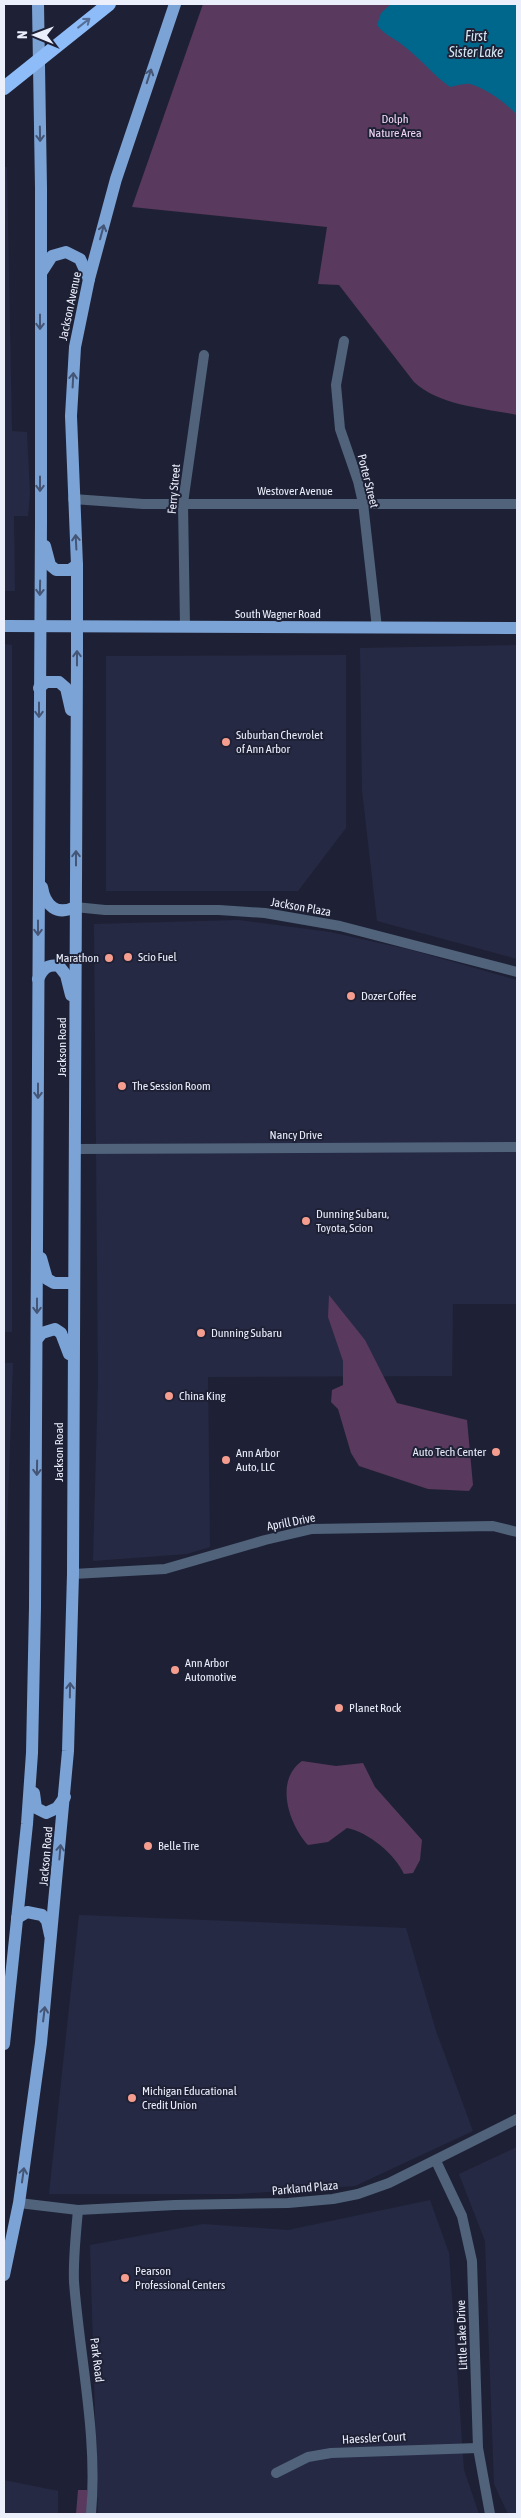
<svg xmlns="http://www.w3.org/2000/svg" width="521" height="2518" font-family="'Asap Condensed',sans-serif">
	<rect width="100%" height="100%" fill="#1e2135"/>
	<g fill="#262943">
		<path d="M4 167H7L12 431 27 432 30 494 28 516H14L15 591H4Z"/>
		<path d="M4 644 12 645V1332H4Z"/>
		<path d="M517 645V959L377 921 362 790 360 648Z"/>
		<path d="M346 655V828L298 891H106V656Z"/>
		<path d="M238 920 330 932 411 950 517 980V1304H453L452 1376 208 1377 210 1547 187 1554 93 1561 98 1381 94 924Z"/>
		<path d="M4 1363H13L4 1611Z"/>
		<path d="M79 1915 406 1928 436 2031 473 2131 355 2186 239 2194H49Z"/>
		<path d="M517 2147V2514H508L494 2484 485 2241 459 2174Z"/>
		<path d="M430 2200 449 2253 464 2470 479 2514H98L90 2245 203 2224 288 2230Z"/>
		<path d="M4 2480 58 2491V2514H4Z"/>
	</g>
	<g fill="#59395d">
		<path d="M203 4H517V415C484 408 440 406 414 382L339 285 318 284 327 227 132 207Z"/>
		<path d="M329 1295 365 1340 397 1403 467 1420 473 1485 469 1491 428 1489 359 1466 351 1453 338 1409 331 1402 332 1390 343 1385V1361L328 1317Z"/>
		<path d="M302 1761 336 1766 363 1763 375 1787 422 1840 420 1860 413 1873 404 1874C395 1854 368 1832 347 1828L328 1842 308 1845C289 1824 274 1781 302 1761Z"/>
		<path d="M78 2490H87L88 2514H76Z"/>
	</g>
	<path fill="#00678c" d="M391 4H517V115C505 102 487 89 470 84 464 83 456 86 450 87 433 75 421 59 405 47 395 38 385 36 377 25L381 13Z"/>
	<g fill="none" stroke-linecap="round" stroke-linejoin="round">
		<g stroke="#50637b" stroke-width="10">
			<path d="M344 341 336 385 340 429 358 481 363 503 377 628"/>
			<path d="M73 499 143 504H517"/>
			<path d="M185 626 183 503 204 355"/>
			<path d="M75 907 105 910H219L265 913 340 926 517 972"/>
			<path d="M75 1149 517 1147"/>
			<path d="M73 1574 165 1569 265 1540 312 1529 493 1526 517 1532"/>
			<path d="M436 2161 462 2216 472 2261 478 2448 490 2514"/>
			<path d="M19 2203 78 2210 175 2205 288 2203 333 2199 358 2194 389 2183 517 2119"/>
			<path d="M78 2210C76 2233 73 2259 74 2282 80 2360 98 2436 91 2514"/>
			<path d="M276 2473 308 2457 331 2453 478 2448"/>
		</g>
		<g stroke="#7ca3d5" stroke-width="12">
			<path d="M41 273 52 256 66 252 80 259 89 279"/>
			<path d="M45 546 50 565 56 570H70L77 565"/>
			<path d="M4 626 517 628"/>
			<path d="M39 688 46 682H59L66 688 71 710"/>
			<path d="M42 887C45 906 57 916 75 907"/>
			<path d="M38 979C43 969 47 964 59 966L66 975 71 995"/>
			<path d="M41 1258 47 1279 54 1283H72"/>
			<path d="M38 1338 42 1333 55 1329 61 1333 69 1354"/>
			<path d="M34 1793 36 1808 46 1813 57 1808 65 1797"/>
			<path d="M17 1918 27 1912 42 1915 47 1921 50 1935"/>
			<path d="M4 2044 27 1824 32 1753 35 1607 41 522V188L38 4"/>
			<path d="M4 2275 19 2203 41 2043 68 1751 73 1574 77 654V565L71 416 75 347 89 279 116 179 175 4"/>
		</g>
		<path stroke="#8dbcf8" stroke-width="14" d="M4 88 109 4"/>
	</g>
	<defs><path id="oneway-shaft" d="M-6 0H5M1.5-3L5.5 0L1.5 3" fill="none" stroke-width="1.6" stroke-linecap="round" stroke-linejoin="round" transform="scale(1.25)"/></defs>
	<use stroke="#566e96" href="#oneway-shaft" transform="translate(84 23) rotate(-38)"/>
	<g stroke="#445575">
		<use href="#oneway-shaft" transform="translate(149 76) rotate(-72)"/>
		<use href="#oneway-shaft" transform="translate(40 134) rotate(89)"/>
		<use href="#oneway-shaft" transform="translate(102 232) rotate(-75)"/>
		<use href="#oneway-shaft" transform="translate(40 322) rotate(90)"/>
		<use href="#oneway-shaft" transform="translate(73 380) rotate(-87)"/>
		<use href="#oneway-shaft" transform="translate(40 484) rotate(90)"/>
		<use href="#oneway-shaft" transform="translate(76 542) rotate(-93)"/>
		<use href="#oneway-shaft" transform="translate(40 588) rotate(91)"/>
		<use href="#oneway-shaft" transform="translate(77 658) rotate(-90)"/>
		<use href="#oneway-shaft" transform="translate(39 710) rotate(90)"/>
		<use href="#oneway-shaft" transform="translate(76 858) rotate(-90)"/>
		<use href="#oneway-shaft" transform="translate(38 928) rotate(90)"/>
		<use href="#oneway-shaft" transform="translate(38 1091) rotate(90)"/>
		<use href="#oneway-shaft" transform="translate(37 1306) rotate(90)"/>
		<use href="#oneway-shaft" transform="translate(37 1468) rotate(91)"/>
		<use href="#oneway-shaft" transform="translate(70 1690) rotate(-89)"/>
		<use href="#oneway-shaft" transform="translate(60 1852) rotate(-85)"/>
		<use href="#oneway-shaft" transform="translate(44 2014) rotate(-83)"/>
		<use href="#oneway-shaft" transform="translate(23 2175) rotate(-82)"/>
	</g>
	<g fill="#f59d8e" stroke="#1e2135" stroke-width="2">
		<circle cx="226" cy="742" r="5"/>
		<circle cx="128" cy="957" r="5"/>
		<circle cx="109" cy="958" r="5"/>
		<circle cx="351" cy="996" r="5"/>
		<circle cx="122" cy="1086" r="5"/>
		<circle cx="306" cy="1221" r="5"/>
		<circle cx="201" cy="1333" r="5"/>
		<circle cx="169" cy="1396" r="5"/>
		<circle cx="496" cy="1452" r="5"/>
		<circle cx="226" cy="1460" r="5"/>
		<circle cx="175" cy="1670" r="5"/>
		<circle cx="339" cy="1708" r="5"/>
		<circle cx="148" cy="1846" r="5"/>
		<circle cx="132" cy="2098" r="5"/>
		<circle cx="125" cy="2278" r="5"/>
	</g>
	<g text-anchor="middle" stroke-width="4" stroke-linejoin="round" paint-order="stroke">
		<g font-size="12" fill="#f3d7f7" stroke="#1e2135">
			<text x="395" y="123">Dolph<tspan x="395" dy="14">Nature Area</tspan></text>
		</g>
		<g font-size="12" fill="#ebeefb" stroke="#1e2135">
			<text transform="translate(70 306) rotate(-78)" y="4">Jackson Avenue</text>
			<text transform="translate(368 481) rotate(76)" y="4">Porter Street</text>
			<text transform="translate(174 489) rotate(-85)" y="4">Ferry Street</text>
			<text x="295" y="495">Westover Avenue</text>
			<text x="278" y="618">South Wagner Road</text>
			<text transform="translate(301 907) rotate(10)" y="4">Jackson Plaza</text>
			<text transform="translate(62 1047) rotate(-90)" y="4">Jackson Road</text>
			<text x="296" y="1139">Nancy Drive</text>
			<text transform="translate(59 1452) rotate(-90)" y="4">Jackson Road</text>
			<text transform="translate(291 1522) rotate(-11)" y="4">Aprill Drive</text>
			<text transform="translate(46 1856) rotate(-85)" y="4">Jackson Road</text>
			<text transform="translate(305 2188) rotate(-5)" y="4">Parkland Plaza</text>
			<text transform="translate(462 2335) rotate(-92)" y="4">Little Lake Drive</text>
			<text transform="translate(97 2360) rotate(83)" y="4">Park Road</text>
			<text transform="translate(374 2438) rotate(-3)" y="4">Haessler Court</text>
		</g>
		<g font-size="12" fill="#ebeefb" stroke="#1e2135" text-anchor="start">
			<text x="236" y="739">Suburban Chevrolet<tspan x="236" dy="14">of Ann Arbor</tspan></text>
			<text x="138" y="961">Scio Fuel</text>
			<text x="99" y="962" text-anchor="end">Marathon</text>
			<text x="361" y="1000">Dozer Coffee</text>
			<text x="132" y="1090">The Session Room</text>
			<text x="316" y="1218">Dunning Subaru,<tspan x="316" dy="14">Toyota, Scion</tspan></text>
			<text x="211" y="1337">Dunning Subaru</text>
			<text x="179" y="1400">China King</text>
			<text x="486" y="1456" text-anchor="end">Auto Tech Center</text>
			<text x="236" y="1457">Ann Arbor<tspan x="236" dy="14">Auto, LLC</tspan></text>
			<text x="185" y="1667">Ann Arbor<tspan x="185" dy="14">Automotive</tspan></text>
			<text x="349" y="1712">Planet Rock</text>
			<text x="158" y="1850">Belle Tire</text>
			<text x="142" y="2095">Michigan Educational<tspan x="142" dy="14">Credit Union</tspan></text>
			<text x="135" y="2275">Pearson<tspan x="135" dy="14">Professional Centers</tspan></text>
		</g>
		<g font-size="14" font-style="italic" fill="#d4e8f3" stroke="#1e2135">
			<text x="476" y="41">First<tspan x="476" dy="16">Sister Lake</tspan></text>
		</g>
	</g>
	<rect width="521" height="2518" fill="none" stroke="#ebeefb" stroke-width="10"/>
	<g transform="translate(35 35) rotate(271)" stroke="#1e2135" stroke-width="4" paint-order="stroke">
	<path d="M0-4L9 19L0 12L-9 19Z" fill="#ebeefb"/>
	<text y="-8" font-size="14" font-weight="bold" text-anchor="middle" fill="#ebeefb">N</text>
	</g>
</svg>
